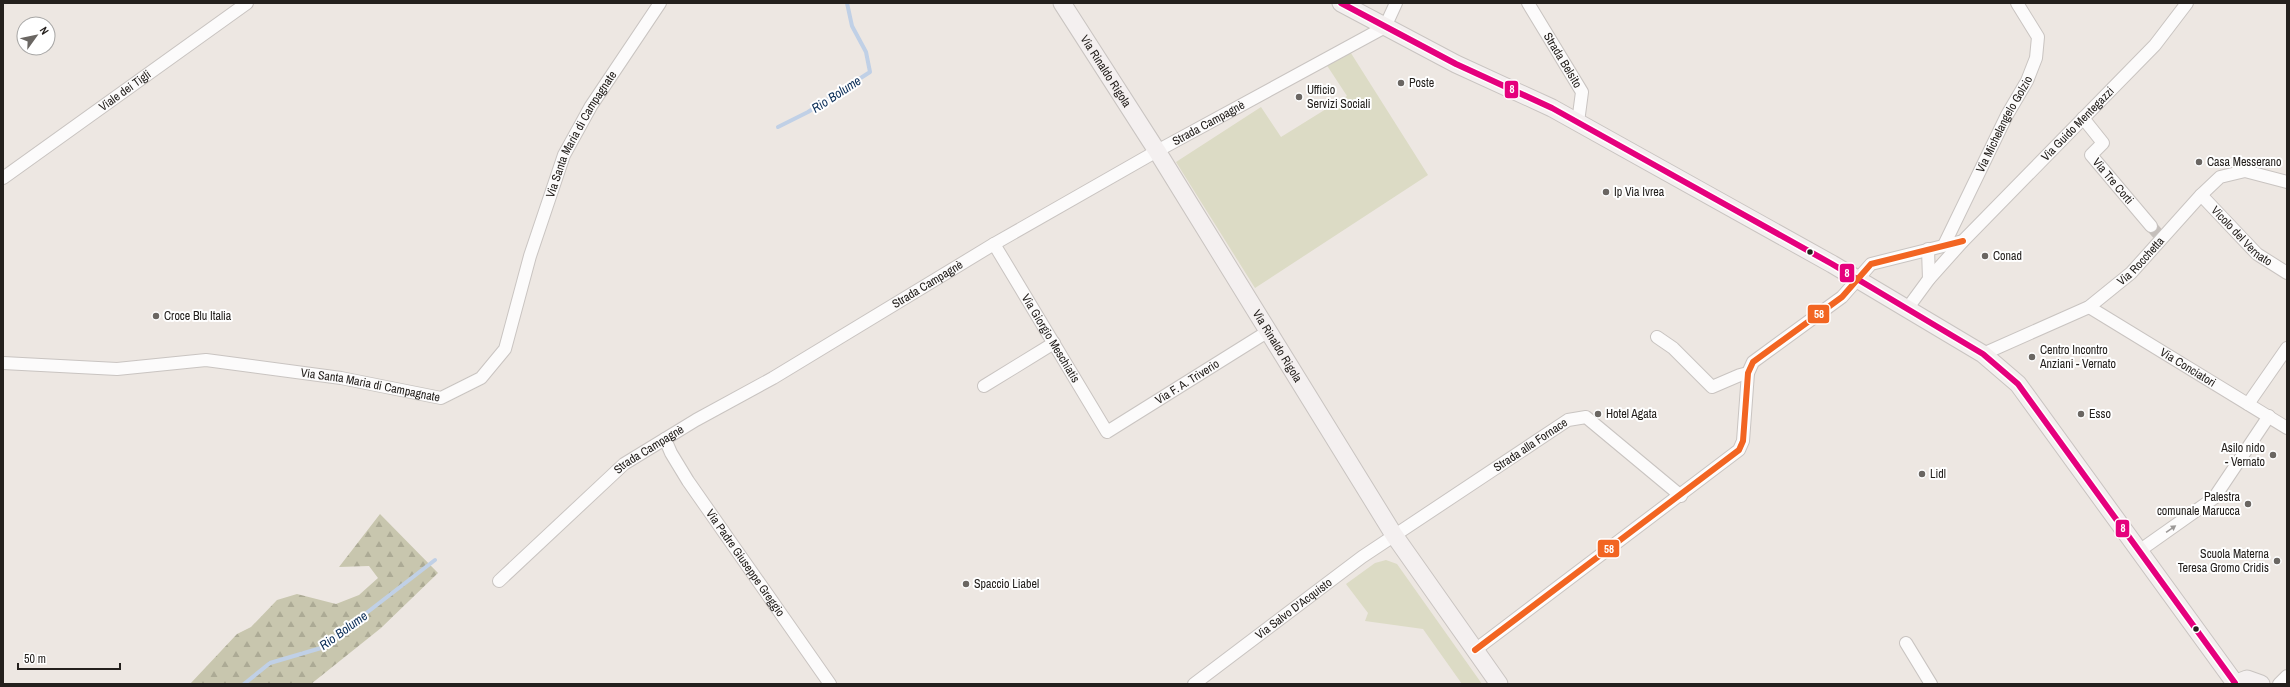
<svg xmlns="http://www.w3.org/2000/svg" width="2290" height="687" font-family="'Archivo Narrow',sans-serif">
	<defs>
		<pattern id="forest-firs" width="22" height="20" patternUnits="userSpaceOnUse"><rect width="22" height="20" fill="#c8c6ae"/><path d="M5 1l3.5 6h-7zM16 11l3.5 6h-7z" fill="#acaa95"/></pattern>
	</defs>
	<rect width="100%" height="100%" fill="#ede7e2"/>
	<path fill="url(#forest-firs)" d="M380 514 438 573 381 628 311 684H190L237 634 251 627 277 600 297 594 336 604 359 595 378 578 369 566 339 567Z"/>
	<g fill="#dcdbc5">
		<path d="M1349 50 1428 175 1255 288 1176 162 1261 107 1281 137 1347 96 1326 64Z"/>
		<path d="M1386 560 1397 564 1482 684H1462L1423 629 1365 621 1368 613 1346 584 1375 563Z"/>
	</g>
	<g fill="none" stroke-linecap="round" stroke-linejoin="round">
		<g stroke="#c0d0e6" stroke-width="4">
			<path d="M778 127 808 112 870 72 866 52 852 26 847 3"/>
			<path d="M244 684 270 663 321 648 435 560"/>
		</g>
		<path stroke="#c5bfbb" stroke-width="12" stroke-dasharray="12 6" stroke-linecap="butt" d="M2151 226 2158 234"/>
		<g stroke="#c9c4c1" stroke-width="14">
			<g id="street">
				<path id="s1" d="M1528 3 1582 92 1578 122"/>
				<path id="s2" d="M2083 118 2103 143 2091 155 2151 226"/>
				<path id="s3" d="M3 178 247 3"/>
				<path id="s4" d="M2201 195 2257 254 2287 273"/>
				<path id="s5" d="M994 244 1107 432 1267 332"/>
				<path id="s6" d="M1944 245 2007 115 2027 81 2036 58 2038 37 2017 3"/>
				<path d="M1928 249 1929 279"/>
				<path id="s7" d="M2089 307 2287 428"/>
				<path id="s8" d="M1907 309 1929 279 1963 241 2155 45 2187 3"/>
				<path d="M1657 337 1673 348 1712 387 1740 375 1748 373"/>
				<path id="s9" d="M1983 354 2089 307 2131 273 2201 195 2220 177 2245 171 2287 182"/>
				<path id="s10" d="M3 363 117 369 206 360 341 378 441 398 481 378 505 349 530 256 564 155 591 106 660 3"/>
				<path d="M984 386 1054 343"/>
				<path d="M2248 404 2287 348"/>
				<path id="s11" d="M665 439 671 453 688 481 830 684"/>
				<path d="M2139 551 2214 498 2269 416"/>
				<path id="s12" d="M499 581 624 464 696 420 773 378 994 244 1157 151 1385 27 1396 3"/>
				<path d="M1906 643 1931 684"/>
				<path d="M1475 650 1739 450 1743 441 1748 373 1753 362 1842 297 1871 264 1963 241"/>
				<path id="s13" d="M1194 684 1362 557 1568 420 1586 417 1681 496"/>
				<path d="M2279 684 2287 676"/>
			</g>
		</g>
		<g stroke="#c9c4c1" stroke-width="19">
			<g id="secondary">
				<path id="s14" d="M1062 3 1157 151 1394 535 1499 684"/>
				<path d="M1341 3 1456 64 1552 108 1832 264 1983 354 2018 384 2235 683"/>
				<path d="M2234 684 2247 679 2261 684"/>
			</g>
		</g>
		<use href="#street" stroke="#fcfbfb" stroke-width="12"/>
		<use href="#secondary" stroke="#f4f0f0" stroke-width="17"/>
		<g stroke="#fff" stroke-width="9">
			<path id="bus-1" d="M1341 3 1456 64 1552 108 1832 264 1983 354 2018 384 2235 683"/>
		</g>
		<g stroke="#fff" stroke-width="9">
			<path id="bus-2" d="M1475 650 1739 450 1743 441 1748 373 1753 362 1842 297 1871 264 1963 241"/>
		</g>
		<use href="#bus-1" stroke="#e5007d" stroke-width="6"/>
		<use href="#bus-2" stroke="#f26522" stroke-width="6"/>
	</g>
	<defs><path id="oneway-solid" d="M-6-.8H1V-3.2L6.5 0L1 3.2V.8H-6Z"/></defs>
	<use fill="#9b9897" href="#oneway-solid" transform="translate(2171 529) rotate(-35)"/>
	<g fill="#6a6662" stroke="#fff" stroke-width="1.5">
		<circle cx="1401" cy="83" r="4"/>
		<circle cx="1299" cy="97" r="4"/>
		<circle cx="2199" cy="162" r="4"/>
		<circle cx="1606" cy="192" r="4"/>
		<circle cx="1985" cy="256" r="4"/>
		<circle cx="156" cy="316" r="4"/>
		<circle cx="2032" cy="357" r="4"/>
		<circle cx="1598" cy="414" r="4"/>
		<circle cx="2081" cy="414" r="4"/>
		<circle cx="2273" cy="455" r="4"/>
		<circle cx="1922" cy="474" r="4"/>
		<circle cx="2248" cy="504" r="4"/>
		<circle cx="2277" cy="561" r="4"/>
		<circle cx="966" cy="584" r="4"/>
	</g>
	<g fill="#24201d" stroke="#fff" stroke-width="1.5">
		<circle cx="1810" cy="252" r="3.5"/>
		<circle cx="2196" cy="629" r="3.5"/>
	</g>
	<g text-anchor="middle" stroke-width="4" stroke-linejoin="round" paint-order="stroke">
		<g font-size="12" fill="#24201d" stroke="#fff">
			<text dy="4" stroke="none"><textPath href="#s1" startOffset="67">Strada Belsito</textPath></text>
			<text dy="4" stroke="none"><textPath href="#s14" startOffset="81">Via Rinaldo Rigola</textPath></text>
			<text dy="4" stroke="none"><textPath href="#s3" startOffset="150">Viale dei Tigli</textPath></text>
			<text dy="4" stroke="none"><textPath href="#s12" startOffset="848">Strada Campagnè</textPath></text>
			<text dy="4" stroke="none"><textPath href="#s6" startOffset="135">Via Michelangelo Golzio</textPath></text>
			<text dy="4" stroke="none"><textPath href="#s8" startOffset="252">Via Guido Mentegazzi</textPath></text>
			<text dy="4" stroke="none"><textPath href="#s10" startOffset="753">Via Santa Maria di Campagnate</textPath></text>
			<text dy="4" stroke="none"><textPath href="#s2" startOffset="83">Via Tre Corti</textPath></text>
			<text dy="4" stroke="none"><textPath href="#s4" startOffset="58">Vicolo del Vernato</textPath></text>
			<text dy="4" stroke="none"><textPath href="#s9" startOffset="185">Via Rocchetta</textPath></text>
			<text dy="4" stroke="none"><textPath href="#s12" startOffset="524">Strada Campagnè</textPath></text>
			<text dy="4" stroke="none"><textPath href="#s5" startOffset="110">Via Giorgio Meschiatis</textPath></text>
			<text dy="4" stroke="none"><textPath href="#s14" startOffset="405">Via Rinaldo Rigola</textPath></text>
			<text dy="4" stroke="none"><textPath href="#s7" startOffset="116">Via Conciatori</textPath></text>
			<text dy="4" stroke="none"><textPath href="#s5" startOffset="314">Via F. A. Triverio</textPath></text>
			<text dy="4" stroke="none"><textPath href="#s10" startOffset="370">Via Santa Maria di Campagnate</textPath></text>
			<text dy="4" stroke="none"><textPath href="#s13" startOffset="413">Strada alla Fornace</textPath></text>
			<text dy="4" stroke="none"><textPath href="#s12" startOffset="200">Strada Campagnè</textPath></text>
			<text dy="4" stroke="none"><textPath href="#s11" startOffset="148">Via Padre Giuseppe Greggio</textPath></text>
			<text dy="4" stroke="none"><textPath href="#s13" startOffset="125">Via Salvo D'Acquisto</textPath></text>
		</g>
		<g font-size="12" fill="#24201d" stroke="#fff" text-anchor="start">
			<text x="1409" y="87">Poste</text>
			<text x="1307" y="94">Ufficio<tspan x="1307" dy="14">Servizi Sociali</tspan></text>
			<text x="2207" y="166">Casa Messerano</text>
			<text x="1614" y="196">Ip Via Ivrea</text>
			<text x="1993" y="260">Conad</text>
			<text x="164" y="320">Croce Blu Italia</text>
			<text x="2040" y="354">Centro Incontro<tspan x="2040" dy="14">Anziani - Vernato</tspan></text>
			<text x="1606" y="418">Hotel Agata</text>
			<text x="2089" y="418">Esso</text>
			<text x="2265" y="452" text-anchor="end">Asilo nido<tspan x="2265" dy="14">- Vernato</tspan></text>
			<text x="1930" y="478">Lidl</text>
			<text x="2240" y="501" text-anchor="end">Palestra<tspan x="2240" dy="14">comunale Marucca</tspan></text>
			<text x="2269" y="558" text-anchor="end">Scuola Materna<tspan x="2269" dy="14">Teresa Gromo Cridis</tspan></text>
			<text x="974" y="588">Spaccio Liabel</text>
		</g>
		<g font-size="13" font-style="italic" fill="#0a2d57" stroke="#fff">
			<text transform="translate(836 94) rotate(-33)" y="5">Rio Bolume</text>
			<text transform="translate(343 630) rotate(-36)" y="5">Rio Bolume</text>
		</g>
	</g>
	<g stroke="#fff" stroke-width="1.5">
		<rect x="1504" y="80" width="15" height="19" rx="4" fill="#e5007d"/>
		<rect x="1839" y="263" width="16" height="20" rx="4" fill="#e5007d"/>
		<rect x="1807" y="304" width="23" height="20" rx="4" fill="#f26522"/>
		<rect x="2115" y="519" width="15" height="19" rx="4" fill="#e5007d"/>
		<rect x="1597" y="539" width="23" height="19" rx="4" fill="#f26522"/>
	</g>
	<g font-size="11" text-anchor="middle" font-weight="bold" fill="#fff">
		<text x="1512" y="93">8</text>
		<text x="1847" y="277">8</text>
		<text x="1819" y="318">58</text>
		<text x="2123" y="532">8</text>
		<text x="1609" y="553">58</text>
	</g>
	<rect width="2290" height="687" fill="none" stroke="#24201d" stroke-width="8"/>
	<g transform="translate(36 36) rotate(57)"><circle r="19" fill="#ffffff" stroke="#a7a6a5"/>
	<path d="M0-3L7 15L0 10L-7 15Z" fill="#6a6662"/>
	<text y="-6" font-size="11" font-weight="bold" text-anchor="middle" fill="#24201d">N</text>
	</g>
	<path d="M18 663v6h102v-6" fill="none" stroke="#24201d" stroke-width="2"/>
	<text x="24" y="663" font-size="12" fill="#24201d" stroke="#ffffff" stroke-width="3" paint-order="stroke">50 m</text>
</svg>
